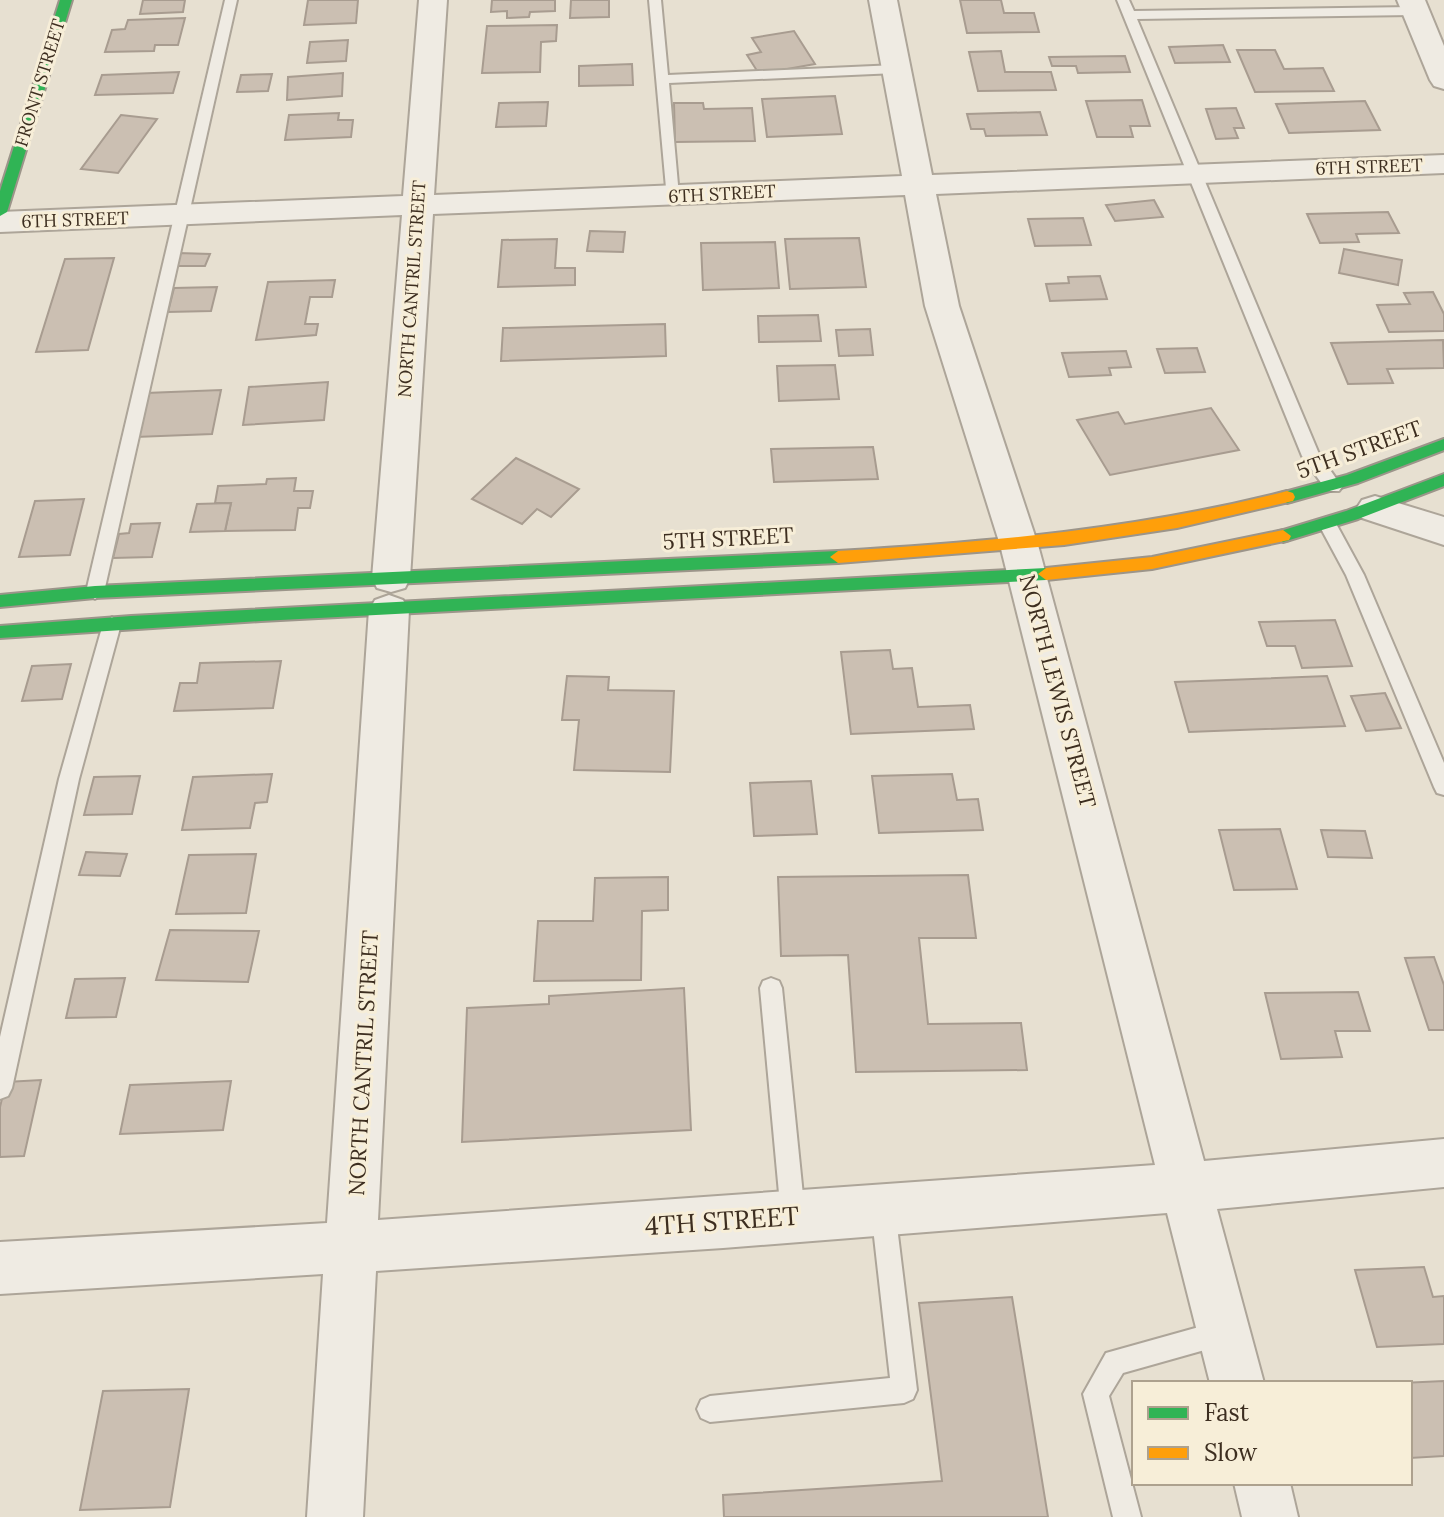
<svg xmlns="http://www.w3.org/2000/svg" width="1444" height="1517" font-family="Lora,serif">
	<rect width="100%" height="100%" fill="#e7e0d1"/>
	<g fill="#cbbfb2" stroke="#a89c90" stroke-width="2">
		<path d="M143 0H185L183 12 140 14Z"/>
		<path d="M308 0H358L356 23 304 25Z"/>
		<path d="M492 0H555V11L530 12 529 17 507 18V11L491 12Z"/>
		<path d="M571 0H609V17L570 18Z"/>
		<path d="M960 0H1001L1004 13H1034L1039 32 967 33Z"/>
		<path d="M185 18 178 45H155L154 51 105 52 112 30 125 29 128 20Z"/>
		<path d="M557 25 556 41 541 42 540 72 482 73 487 26Z"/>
		<path d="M794 31 815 64 759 74 747 55 761 52 752 38Z"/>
		<path d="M348 40 346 61 307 63 310 42Z"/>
		<path d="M1223 45 1230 62 1175 63 1169 47Z"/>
		<path d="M1237 50H1275L1284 69 1323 68 1334 91 1255 92Z"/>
		<path d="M1001 51 1005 72H1051L1056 90 978 91 969 52Z"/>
		<path d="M1125 56 1130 72 1078 73 1076 66H1052L1049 57Z"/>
		<path d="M632 64 633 85 579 86V66Z"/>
		<path d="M179 72 173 93 95 95 102 75Z"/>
		<path d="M343 73 342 96 287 100 288 77Z"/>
		<path d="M272 74 268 91 237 92 241 75Z"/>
		<path d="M835 96 842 134 767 137 762 99Z"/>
		<path d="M1142 100 1150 126H1130L1133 137H1097L1086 101Z"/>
		<path d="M1365 101 1380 130 1289 133 1276 104Z"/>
		<path d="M548 102 546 126 496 127 499 103Z"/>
		<path d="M674 103H703L704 109 752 108 755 141 675 142Z"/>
		<path d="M1236 108 1244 128H1234L1238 138 1216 139 1206 109Z"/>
		<path d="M1040 112 1047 135 986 136 984 129H971L967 114Z"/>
		<path d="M339 113 338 120H353L351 137 285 140 289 115Z"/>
		<path d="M121 115 157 119 118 173 81 169Z"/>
		<path d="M1154 200 1163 217 1115 221 1106 205Z"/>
		<path d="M1388 212 1399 233 1356 234 1359 242 1320 243 1307 214Z"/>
		<path d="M1083 218 1091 245 1035 246 1028 219Z"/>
		<path d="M590 231 625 232 623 252 587 251Z"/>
		<path d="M859 238 866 287 790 289 785 239Z"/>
		<path d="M557 239 555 268H575V285L498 287 502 240Z"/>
		<path d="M775 242 779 288 703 290 701 243Z"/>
		<path d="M1344 249 1402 260 1398 285 1339 273Z"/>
		<path d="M178 253 210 254 205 266H174Z"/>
		<path d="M114 258 88 350 36 352 65 259Z"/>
		<path d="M1100 276 1107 299 1050 301 1046 284 1069 283 1068 277Z"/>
		<path d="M335 280 332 297H310L305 324H318L316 335 256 340 268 282Z"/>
		<path d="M217 287 211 311 168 312 174 288Z"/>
		<path d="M1433 292 1444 314V331L1389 332 1377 305 1410 304 1404 293Z"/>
		<path d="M818 315 821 341 759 342 758 316Z"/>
		<path d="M665 324 666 356 501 361 503 328Z"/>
		<path d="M870 329 873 355 839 356 836 330Z"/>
		<path d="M1443 340 1444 368 1387 369 1393 383 1348 384 1331 343Z"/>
		<path d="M1197 348 1205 372 1165 373 1157 349Z"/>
		<path d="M1126 351 1131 367 1109 368 1111 375 1069 377 1062 353Z"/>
		<path d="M835 365 839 399 779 401 777 366Z"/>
		<path d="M328 382 324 420 243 425 249 387Z"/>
		<path d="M221 390 212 434 136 437 146 393Z"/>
		<path d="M1211 408 1239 450 1110 475 1077 420 1118 412 1125 424Z"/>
		<path d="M873 447 878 479 774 482 771 449Z"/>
		<path d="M516 458 579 489 551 517 537 509 522 524 472 499Z"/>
		<path d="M296 478 294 491H313L310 508H298L295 530 225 531 231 503H215L218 486 266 484 267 479Z"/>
		<path d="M84 499 70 555 19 557 35 501Z"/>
		<path d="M231 503 225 531 190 532 197 504Z"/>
		<path d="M160 523 152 557 113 558 119 534 129 533 131 524Z"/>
		<path d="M1335 620 1352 666 1302 668 1295 646H1267L1259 622Z"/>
		<path d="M890 650 893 669 912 668 918 707 970 705 974 729 851 734 841 652Z"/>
		<path d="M281 661 273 708 174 711 180 683H197L200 663Z"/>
		<path d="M71 664 62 699 22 701 32 666Z"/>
		<path d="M567 676 609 677 608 690 674 691 670 772 574 770 579 720H562Z"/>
		<path d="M1327 676 1345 726 1189 732 1175 682Z"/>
		<path d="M1385 693 1401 728 1366 731 1351 696Z"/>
		<path d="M272 774 267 802 255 803 250 828 182 830 193 777Z"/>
		<path d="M952 774 957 800 978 799 983 830 879 833 872 776Z"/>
		<path d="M140 776 132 814 84 815 94 777Z"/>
		<path d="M811 781 817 834 754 836 750 783Z"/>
		<path d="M1280 829 1297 889 1234 890 1219 830Z"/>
		<path d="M1321 830 1365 831 1372 858 1328 857Z"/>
		<path d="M86 852 127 854 120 876 79 875Z"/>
		<path d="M256 854 246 913 176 914 189 855Z"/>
		<path d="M968 875 976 938H919L928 1024 1021 1023 1027 1070 856 1072 848 955 781 956 778 877Z"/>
		<path d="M668 877V910L642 911 641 980 534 981 538 921H593L595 878Z"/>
		<path d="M170 930 259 931 248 982 156 980Z"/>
		<path d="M1434 957 1444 985V1030H1429L1405 958Z"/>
		<path d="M125 978 116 1017 66 1018 75 979Z"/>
		<path d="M684 988 691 1130 462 1142 467 1008 549 1004V996Z"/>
		<path d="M1358 992 1370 1031H1335L1342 1057 1281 1059 1265 993Z"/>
		<path d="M41 1080 24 1156 0 1157V1107L6 1082Z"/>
		<path d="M231 1081 223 1130 120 1134 130 1085Z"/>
		<path d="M1424 1267 1433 1297 1444 1296V1344L1377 1347 1355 1270Z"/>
		<path d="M1012 1297 1048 1517H724L723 1495 942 1481 919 1303Z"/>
		<path d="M1444 1381V1456L1410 1458V1383H1401Z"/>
		<path d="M189 1389 170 1507 80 1510 103 1391Z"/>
	</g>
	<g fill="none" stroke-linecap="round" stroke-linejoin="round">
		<g stroke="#ada599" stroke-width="4">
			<g id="lane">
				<path d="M225 0H237L104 592 95 599 86 592Z"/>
				<path d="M649 0H661L668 75 896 65 903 69 896 73 669 83 679 196 677 199H667Z"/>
				<path d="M1117 0H1129L1134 11 1413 7 1420 11 1413 15 1137 19 1319 454 1342 487 1339 491H1327L1302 456Z"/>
				<path d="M1327 517 1333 518 1364 575 1444 763V795L1437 793 1434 787 1346 575 1318 523Z"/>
				<path d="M112 617 121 624 79 779 12 1088 8 1096 0 1099V1037L59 779 103 624Z"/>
				<path d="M771 978 779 981 782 988 805 1215 802 1223 793 1227 784 1223 781 1215 760 988 763 981Z"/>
				<path d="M883 1198 892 1202 895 1210 917 1390 913 1399 904 1403 710 1422 701 1418 697 1409 701 1400 710 1396 890 1378 871 1210 874 1202Z"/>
				<path d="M1224 1320 1233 1324 1237 1333 1233 1342 1123 1373 1109 1396 1141 1517H1113L1083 1394 1106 1353Z"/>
			</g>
		</g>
		<g stroke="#ada599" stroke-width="4">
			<g id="street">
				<path d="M419 0H447L434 195 902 176 869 0H897L932 175 1444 155V173L936 194 959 306 1038 545 1204 1161 1444 1139V1187L1217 1209 1264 1383H1210L1167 1213 723 1248 376 1271 363 1517H307L323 1274 0 1294V1242L327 1223 369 610 375 600 389 595 403 600 409 610 378 1220 1155 1165 1000 545 925 306 905 195 433 214 410 578 405 588 391 592 377 588 372 578 402 215 0 232V212L403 196Z"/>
				<path d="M1397 0H1425L1444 46V89L1434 86 1430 80Z"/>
				<path d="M1375 496 1444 517V545L1362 518 1356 509 1362 500Z"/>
				<path d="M1234 1483H1290L1298 1517H1242Z"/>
			</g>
		</g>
		<g stroke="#9c958a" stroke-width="4">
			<g id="fast">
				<path d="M60 0H72L7 212 0 216V191Z"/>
				<path d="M1444 439V450L1358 483 1287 503 1279 497 1281 493 1347 475Z"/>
				<path d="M1444 474V486L1358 519 1283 542 1275 536 1277 532 1346 511Z"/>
				<path d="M838 551 846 557 838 563 95 598 0 607V595L95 586Z"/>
				<path d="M1046 568 1054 574 1046 580 261 621 0 638V626L131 616Z"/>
			</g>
		</g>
		<g stroke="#9c958a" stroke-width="4">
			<g id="slow">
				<path d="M1287 491 1293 493 1295 497 1293 501 1177 528 1064 545 838 563 830 557 838 551C990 542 1139 529 1287 491Z"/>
				<path d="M1283 530 1291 536 1289 540 1152 569 1046 580 1038 574 1046 568 1152 557Z"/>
			</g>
		</g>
		<use href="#lane" fill="#efebe3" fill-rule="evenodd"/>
		<use href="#street" fill="#efebe3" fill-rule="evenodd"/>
		<use href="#fast" fill="#30b455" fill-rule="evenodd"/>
		<use href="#slow" fill="#ff9f0a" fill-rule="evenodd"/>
	</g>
	<g text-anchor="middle" stroke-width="6" stroke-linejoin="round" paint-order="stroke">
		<g font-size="18" fill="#3d2e20" stroke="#f7eed8">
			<text transform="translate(40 83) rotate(-73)" y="6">FRONT STREET</text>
			<text transform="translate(1369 167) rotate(-2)" y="6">6TH STREET</text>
			<text transform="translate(722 194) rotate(-3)" y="6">6TH STREET</text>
			<text transform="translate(75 220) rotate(-2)" y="6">6TH STREET</text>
			<text transform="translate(412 289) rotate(-86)" y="6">NORTH CANTRIL STREET</text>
		</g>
		<g font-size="22" fill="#3d2e20" stroke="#f7eed8">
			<text transform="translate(1359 449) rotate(-20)" y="8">5TH STREET</text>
			<text transform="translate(728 538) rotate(-3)" y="8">5TH STREET</text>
			<text transform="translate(1058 691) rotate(75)" y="8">NORTH LEWIS STREET</text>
			<text transform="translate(363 1063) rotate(-87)" y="8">NORTH CANTRIL STREET</text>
		</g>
		<g font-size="26" fill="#3d2e20" stroke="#f7eed8">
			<text transform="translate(722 1221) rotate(-4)" y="9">4TH STREET</text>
		</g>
	</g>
	<rect x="1132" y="1381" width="280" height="104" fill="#f7eed8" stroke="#ada18e" stroke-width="2"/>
	<rect x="1148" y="1407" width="40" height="12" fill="#30b455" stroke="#ada18e" stroke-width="2"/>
	<text x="1204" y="1421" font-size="24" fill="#3d2e20">Fast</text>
	<rect x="1148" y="1447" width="40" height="12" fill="#ff9f0a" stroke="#ada18e" stroke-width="2"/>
	<text x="1204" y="1461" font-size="24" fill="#3d2e20">Slow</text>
</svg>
